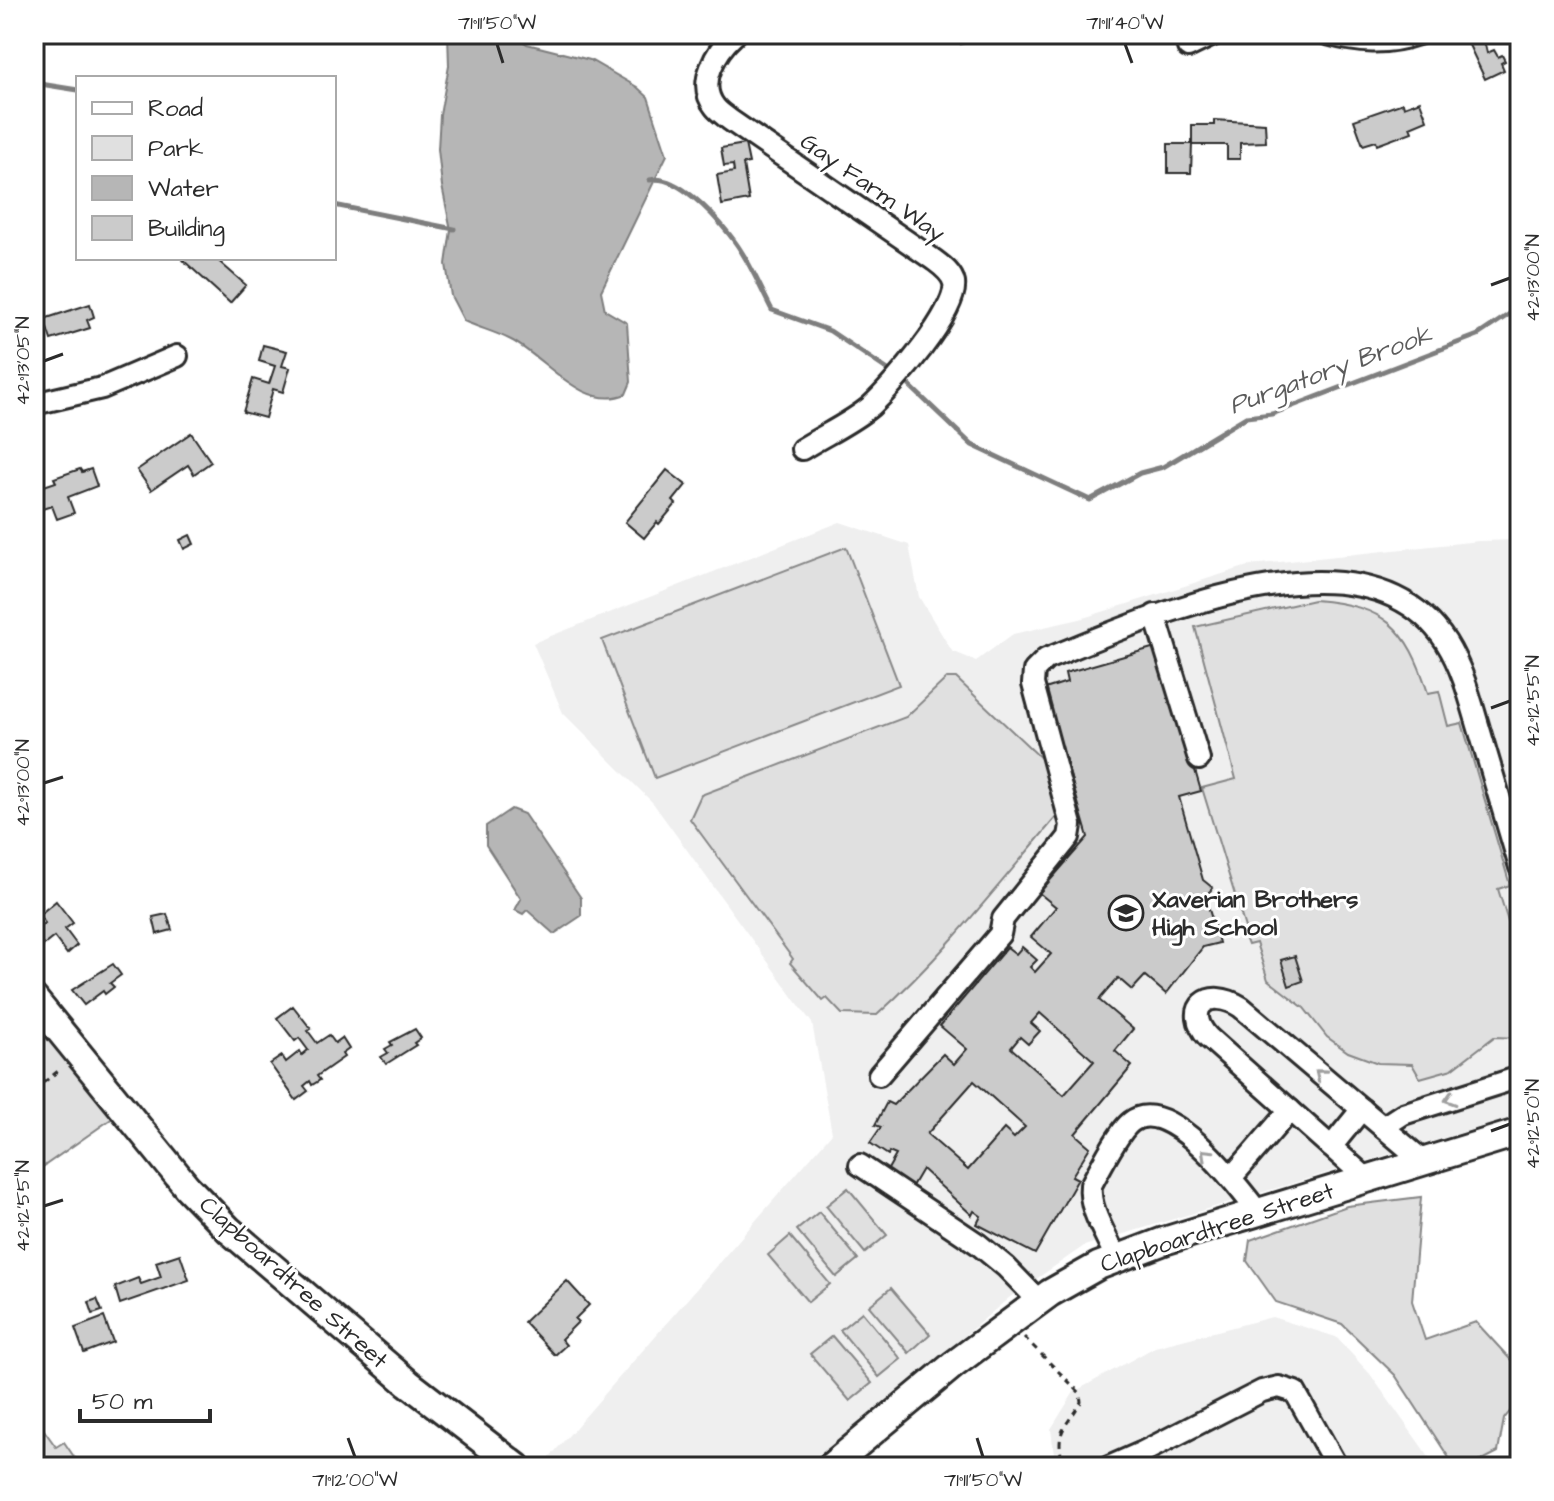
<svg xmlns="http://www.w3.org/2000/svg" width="1554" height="1501" font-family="'Architects Daughter',sans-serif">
	<rect width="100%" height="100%" fill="#fff"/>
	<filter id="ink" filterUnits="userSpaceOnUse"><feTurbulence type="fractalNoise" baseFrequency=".0125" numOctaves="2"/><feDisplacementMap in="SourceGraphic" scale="16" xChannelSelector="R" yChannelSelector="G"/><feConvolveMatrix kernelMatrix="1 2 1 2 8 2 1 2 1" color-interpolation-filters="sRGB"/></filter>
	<g filter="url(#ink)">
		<g fill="#efefef">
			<path d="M840 522 909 545 919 597 952 651 976 661 1013 634 1080 619 1251 565 1479 541 1520 540V1115L1084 1246 1010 1297 831 1449 800 1467H547L543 1465 832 1133 812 1023 653 803 563 713 533 643Z"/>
			<path d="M1272 1317 1336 1337 1370 1374 1436 1467H1023L1054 1454 1051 1429 1074 1392 1155 1347Z"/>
		</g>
		<g fill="#e0e0e0" stroke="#868686" stroke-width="2">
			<path d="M846 547 899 685 655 778 602 640Z"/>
			<path d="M1314 600C1385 606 1407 626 1428 693L1439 691 1448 726 1462 723 1510 885 1498 889 1520 961V1038L1494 1037 1452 1069 1420 1078 1412 1064 1378 1063 1348 1052 1327 1037 1304 1008 1268 980 1256 943 1248 945 1243 932 1246 931 1202 788 1236 779 1195 627Z"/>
			<path d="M947 678H956L1045 762 1058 815C1000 883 944 955 877 1015L842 1014 827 998 823 1001 790 963 793 959 690 819 701 795 906 717Z"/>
			<path d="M34 1018 114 1117 34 1173Z"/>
			<path d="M848 1188 887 1235 865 1253 826 1206Z"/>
			<path d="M1421 1197 1412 1301 1425 1340 1476 1322 1520 1370V1399L1504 1419 1498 1452 1469 1467H1455L1395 1375 1342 1324 1276 1302 1247 1261 1250 1240 1347 1206Z"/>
			<path d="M819 1212 858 1259 836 1277 797 1230Z"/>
			<path d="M790 1236 830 1284 808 1302 768 1255Z"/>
			<path d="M891 1288 930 1334 909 1353 869 1306Z"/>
			<path d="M862 1312 901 1359 879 1377 840 1330Z"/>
			<path d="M832 1336 872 1383 850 1401 810 1354Z"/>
			<path d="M34 1416 56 1447 64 1442 81 1467H34Z"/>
		</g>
		<g fill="#b6b6b6" stroke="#7e7e7e" stroke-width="2">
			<path d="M448 34H511L527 44 590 60 637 87 648 97 667 155 601 291 605 310 627 323 631 382 626 394C583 412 546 358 511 340 496 332 479 328 464 321L451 296 446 264 451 230 442 186 438 149 440 115 449 66Z"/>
			<path d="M511 809 524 814 581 898V916L554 934 527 910 523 914 515 910 521 899 486 845V826Z"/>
		</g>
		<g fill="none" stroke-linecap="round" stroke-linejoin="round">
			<g stroke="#7e7e7e" stroke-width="5">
				<path d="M34 83 78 90"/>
				<path d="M650 180C676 173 714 215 729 234 747 256 759 285 772 310L830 331 888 370"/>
				<path d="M334 205 454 229"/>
				<path d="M910 386 972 445 1090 500 1140 473 1163 467 1246 417 1272 414 1478 335 1520 307"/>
			</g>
		</g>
		<g fill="#cbcbcb" stroke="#2b2b2b" stroke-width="2" fill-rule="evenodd">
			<path d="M958 34H986V36L961 44Z"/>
			<path d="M1483 36 1487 53 1494 50 1498 57 1502 55 1505 61 1501 63 1504 70 1485 79 1468 43Z"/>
			<path d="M1420 101 1427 120 1410 127 1412 132 1377 145 1376 141 1363 145 1354 120 1403 103 1404 107Z"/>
			<path d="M1214 120 1265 123 1266 142 1240 143V159H1227V145H1192V125H1214Z"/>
			<path d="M745 144 749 163 743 164 749 200 722 205 717 175 734 172 733 165 724 166 721 148Z"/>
			<path d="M1168 144H1192L1191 173H1168Z"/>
			<path d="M185 258H215L246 285 230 303 183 260Z"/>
			<path d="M90 304 94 317 87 320 90 328 51 340 44 319Z"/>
			<path d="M263 345 287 351 282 366 290 368 283 392 273 389 265 418 243 412 253 379 269 384 275 366 259 361Z"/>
			<path d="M191 433 211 462 194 474 188 465 151 490 137 470Z"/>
			<path d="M80 469 82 472 91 469 97 486 68 497 74 513 57 519 52 506 42 509 35 489 56 482 54 478Z"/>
			<path d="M667 470 686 485 673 501 676 504 659 524 657 522 644 538 625 522Z"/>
			<path d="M190 535 194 544 184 549 180 540Z"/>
			<path d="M1159 646 1201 791 1179 797 1203 880 1213 888 1205 896 1214 926 1218 930 1216 931 1219 943 1203 947 1166 994 1145 976 1132 990 1118 978 1099 1000 1133 1029 1115 1051 1132 1066 1075 1134 1090 1147 1072 1176 1078 1179 1035 1254 977 1224 981 1216 974 1211 972 1215 922 1169 912 1186 887 1171 896 1155 889 1152 888 1155 870 1143 881 1127 875 1125 887 1102 893 1105 943 1054 954 1064 967 1049 940 1026 1007 947 1016 954 1022 947 1037 960 1030 967 1035 972 1051 954 1031 937 1056 907 1039 893 1088 837 1045 689 1067 682 1065 673ZM1040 1013 1094 1061 1064 1095 1011 1048 1020 1037 1028 1044 1040 1031 1031 1023ZM974 1081 1025 1127 1014 1138 1004 1129 968 1170 927 1134Z"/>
			<path d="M56 901 73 923 65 929 77 945 67 954 54 937 40 948 34 941V931L45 923 39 915Z"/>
			<path d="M167 914 172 930 157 934 153 917Z"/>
			<path d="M1295 956 1303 981 1289 986 1281 960Z"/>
			<path d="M113 964 121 975 110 983 114 987 105 994 103 991 84 1005 72 990Z"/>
			<path d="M293 1006 311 1029 308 1031 317 1043 329 1035 335 1043 342 1038 349 1049 342 1054 344 1057 317 1076 320 1080 312 1085 310 1081 304 1086 308 1091 296 1100 270 1064 282 1056 286 1062 300 1051 302 1055 308 1050 299 1038 295 1041 277 1018Z"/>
			<path d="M415 1029 421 1038 414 1043 416 1045 386 1064 381 1057 388 1053 385 1049 392 1045 390 1042Z"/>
			<path d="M180 1254 189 1280 120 1304 115 1287 138 1278 141 1284 161 1277 156 1262Z"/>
			<path d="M567 1281 589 1305 575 1319 578 1322 561 1339 566 1345 555 1355 524 1322Z"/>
			<path d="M97 1299 102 1311 93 1314 89 1302Z"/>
			<path d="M104 1317 113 1342 84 1353 75 1328Z"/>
		</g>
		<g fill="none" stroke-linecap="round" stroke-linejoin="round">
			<g stroke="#2b2b2b" stroke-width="26">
				<g id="minor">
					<path d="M735 34C716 51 696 84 715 107 719 112 725 116 730 120L934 260C942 266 952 273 954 283 959 310 891 388 871 406 851 423 824 435 802 449"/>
					<path d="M1327 34C1359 43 1386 45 1418 34"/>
					<path d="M1188 47 1215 34"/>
					<path d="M34 404 102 388 177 356"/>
					<path d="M1155 615 1199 759"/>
					<path d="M879 1075 1000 934 1003 919 1069 837 1071 825 1033 684 1034 671 1046 659C1149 618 1365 518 1446 642 1463 669 1471 702 1480 732 1493 777 1507 822 1520 867"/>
					<path d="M1383 1127 1403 1114 1520 1077"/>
					<path d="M1331 1147 1362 1109"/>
					<path d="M860 1165 978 1244 1006 1267 1039 1301"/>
					<path d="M1231 1178 1290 1110"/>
					<path d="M1366 1178 1208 1037C1183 1009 1208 986 1241 1007L1423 1161"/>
					<path d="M1116 1258C1107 1236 1088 1209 1091 1185 1099 1170 1119 1131 1131 1122 1168 1093 1238 1186 1258 1212"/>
					<path d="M1109 1467 1141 1453 1262 1391 1279 1387 1295 1392 1337 1467"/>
				</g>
			</g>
			<g stroke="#2b2b2b" stroke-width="32">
				<g id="major">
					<path d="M34 999 187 1187 229 1230 408 1383 517 1467"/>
					<path d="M830 1467 953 1365 1050 1293 1098 1266 1164 1241 1520 1132"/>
				</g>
			</g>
			<g stroke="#2b2b2b" stroke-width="3" stroke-dasharray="6 6" stroke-linecap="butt">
				<path d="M34 1090 62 1068"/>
				<path d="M1024 1337 1080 1393 1081 1402C1064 1430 1054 1431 1064 1467"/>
			</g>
			<use href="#minor" stroke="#fff" stroke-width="20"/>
			<use href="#major" stroke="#fff" stroke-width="26"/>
		</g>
		<defs><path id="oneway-chevron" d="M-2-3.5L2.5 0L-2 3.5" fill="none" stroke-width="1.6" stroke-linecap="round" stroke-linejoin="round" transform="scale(2)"/></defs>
		<g stroke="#a0a0a0">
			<use href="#oneway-chevron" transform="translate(1320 1074) rotate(-140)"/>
			<use href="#oneway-chevron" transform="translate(1450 1099) rotate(163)"/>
			<use href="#oneway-chevron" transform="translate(1206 1154) rotate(-136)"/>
		</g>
	</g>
	<path fill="none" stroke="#2b2b2b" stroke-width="3" d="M497 44 503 63M1125 44 1132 63M1491 285 1510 278M44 361 63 354M1491 708 1510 701M44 783 63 777M1491 1131 1510 1124M44 1206 63 1200M348 1438 355 1457M977 1438 983 1457"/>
	<defs>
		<g id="school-ring" transform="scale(1.8)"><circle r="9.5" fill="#fff" stroke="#2b2b2b" stroke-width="1.5"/><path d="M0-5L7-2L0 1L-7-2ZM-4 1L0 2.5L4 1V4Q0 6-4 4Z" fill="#2b2b2b"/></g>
	</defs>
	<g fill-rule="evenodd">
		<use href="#school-ring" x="1126" y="913"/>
	</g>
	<g text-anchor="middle" stroke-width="6" stroke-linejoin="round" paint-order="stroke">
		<g font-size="24" fill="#2b2b2b" stroke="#fff">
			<text transform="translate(873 187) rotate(35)" y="8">Gay Farm Way</text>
			<text transform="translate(1217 1227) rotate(-18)" y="8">Clapboardtree Street</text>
			<text transform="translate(294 1282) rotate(42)" y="8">Clapboardtree Street</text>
		</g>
		<g font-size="24" font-weight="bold" fill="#2b2b2b" stroke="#fff" text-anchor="start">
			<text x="1152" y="907">Xaverian Brothers<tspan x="1152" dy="28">High School</tspan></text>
		</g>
		<g font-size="26" font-style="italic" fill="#5c5c5c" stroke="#fff">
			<text transform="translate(1330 369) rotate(-20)" y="9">Purgatory Brook</text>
		</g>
	</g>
	<rect width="1554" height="1501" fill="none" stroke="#fff" stroke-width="88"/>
	<rect x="76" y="76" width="260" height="184" fill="#ffffff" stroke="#aaaaaa" stroke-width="2"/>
	<rect x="92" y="102" width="40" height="12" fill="#ffffff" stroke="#aaaaaa" stroke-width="2"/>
	<text x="148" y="116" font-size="24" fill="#2b2b2b">Road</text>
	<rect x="92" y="136" width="40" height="24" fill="#e0e0e0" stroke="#aaaaaa" stroke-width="2"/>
	<text x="148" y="156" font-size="24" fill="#2b2b2b">Park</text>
	<rect x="92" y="176" width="40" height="24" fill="#b6b6b6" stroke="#aaaaaa" stroke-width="2"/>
	<text x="148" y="196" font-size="24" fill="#2b2b2b">Water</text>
	<rect x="92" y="216" width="40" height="24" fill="#cbcbcb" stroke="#aaaaaa" stroke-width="2"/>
	<text x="148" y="236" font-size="24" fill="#2b2b2b">Building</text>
	<path d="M80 1409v12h130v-12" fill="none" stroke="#2b2b2b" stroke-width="4"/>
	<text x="92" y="1409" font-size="24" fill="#2b2b2b" stroke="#ffffff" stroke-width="6" paint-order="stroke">50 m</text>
	<rect x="44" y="44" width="1466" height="1413" fill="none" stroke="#2b2b2b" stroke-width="3"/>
	<g font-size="20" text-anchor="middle" fill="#2b2b2b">
		<text x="497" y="29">71°11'50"W</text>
		<text x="1125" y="29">71°11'40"W</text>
		<text transform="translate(1532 278) rotate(-90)" y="7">42°13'00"N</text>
		<text transform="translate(22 361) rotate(-90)" y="7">42°13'05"N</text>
		<text transform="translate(1532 701) rotate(-90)" y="7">42°12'55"N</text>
		<text transform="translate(22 783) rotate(-90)" y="7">42°13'00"N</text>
		<text transform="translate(1532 1124) rotate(-90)" y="7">42°12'50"N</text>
		<text transform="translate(22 1206) rotate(-90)" y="7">42°12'55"N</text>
		<text x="355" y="1486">71°12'00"W</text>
		<text x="983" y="1486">71°11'50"W</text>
	</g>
</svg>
